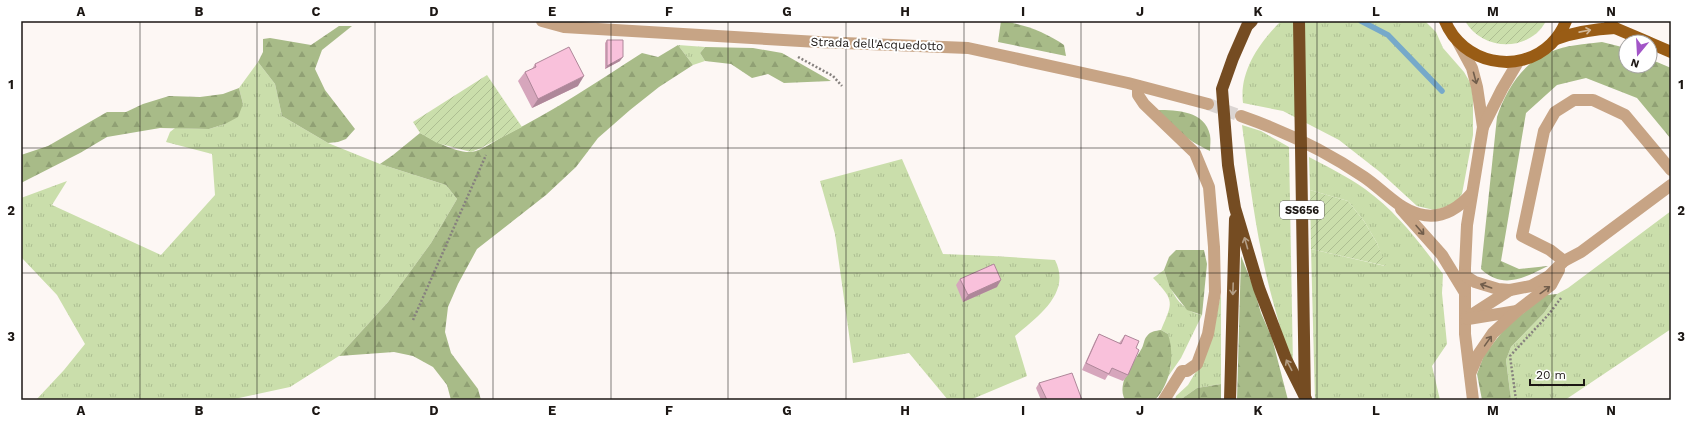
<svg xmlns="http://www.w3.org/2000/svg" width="1692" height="421" font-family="'Work Sans',sans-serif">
	<defs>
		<pattern id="grass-tufts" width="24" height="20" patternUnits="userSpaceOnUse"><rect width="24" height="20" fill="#cadeab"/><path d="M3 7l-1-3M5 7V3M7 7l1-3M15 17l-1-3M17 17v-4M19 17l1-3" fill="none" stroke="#adbe92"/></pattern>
		<pattern id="forest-firs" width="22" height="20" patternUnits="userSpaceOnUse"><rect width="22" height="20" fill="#a8bb88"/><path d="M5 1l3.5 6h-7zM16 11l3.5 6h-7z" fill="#90a074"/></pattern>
		<pattern id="garden-furrows" width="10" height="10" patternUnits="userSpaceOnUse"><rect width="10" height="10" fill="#cadeab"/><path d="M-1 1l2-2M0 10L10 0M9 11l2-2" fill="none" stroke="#adbe92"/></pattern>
	</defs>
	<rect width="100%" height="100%" fill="#fdf7f4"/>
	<g fill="url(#grass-tufts)">
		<path d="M1281 21H1425L1436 32 1443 48 1464 72 1471 84 1473 98V135L1462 194 1453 205 1434 210 1417 206 1380 172 1339 140 1283 111 1243 103C1239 71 1260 42 1281 21Z"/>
		<path d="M678 45 705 47 700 53 705 61 693 65Z"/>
		<path d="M258 62 275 84 282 116 328 143 380 164 446 185 457 199 431 243 388 302 339 356 290 387 230 400H36L64 370 85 344 57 295 21 257V198L67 181 52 205 161 255 215 195 212 154 166 142 170 132 175 128 209 129 225 124 243 104 239 88Z"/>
		<path d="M1242 125 1261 131 1289 147 1293 366 1290 361C1280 326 1269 291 1262 255 1253 212 1248 168 1242 125Z"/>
		<path d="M1309 157C1328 167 1348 177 1365 189 1397 212 1420 243 1443 274L1442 293 1447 344 1432 366 1440 400H1315L1311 249 1385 266 1377 243 1364 221 1348 201 1310 190Z"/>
		<path d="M902 159 943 254 993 256 1055 260C1072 293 1037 317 1015 336L1027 376 970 400H948L909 353 853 363 835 234 820 181Z"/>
		<path d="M1671 211V329L1565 400H1511L1506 360 1511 347 1544 313 1557 294 1568 288Z"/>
		<path d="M1164 270C1171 292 1179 310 1202 315L1181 358 1167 378 1171 366 1168 334 1161 330C1173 302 1175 301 1153 278Z"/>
		<path d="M1221 294V384L1197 388 1180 400H1175L1176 396 1188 385 1201 363 1213 329Z"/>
	</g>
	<g fill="url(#forest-firs)">
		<path d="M1001 21C1024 24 1045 32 1064 45L1066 56 998 42Z"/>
		<path d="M339 26H352L322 50 315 69 325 90 355 129 346 139 338 142 328 143 282 116 275 84 258 62 263 52V39L270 38 311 45Z"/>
		<path d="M1602 42 1626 48V66H1650V59L1671 68V139L1637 98 1586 78 1557 85 1526 113 1501 261 1519 269 1548 266C1524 278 1503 290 1481 269L1497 117C1506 90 1523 62 1550 52 1566 45 1585 44 1602 42Z"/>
		<path d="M678 45 693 65 659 87 630 110 598 138 576 167 546 195 477 249 458 284 448 307 445 332 451 353 478 389 481 400H451L447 385 433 367 413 356 394 352 339 356 388 302 431 243 457 199 446 185 380 164 393 155 420 133C433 140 455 153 471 152 482 151 494 141 504 136 552 112 597 82 642 53L658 57Z"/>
		<path d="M705 47 753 48 782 53 831 81 784 83 768 74 752 78 731 64 705 61 700 53Z"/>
		<path d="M239 88 243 104 238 117 225 124 209 129 160 128 107 137 80 153 21 183V155L48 146 107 112H126L143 104 169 96 200 97 223 94Z"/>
		<path d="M1157 110C1177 110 1205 111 1210 135 1211 140 1210 146 1210 151 1187 140 1174 129 1157 110Z"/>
		<path d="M1176 250H1204L1207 264 1202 315 1187 310 1170 288 1164 270 1169 257Z"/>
		<path d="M1241 256 1253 286 1261 313 1272 338 1288 400H1237Z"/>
		<path d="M1557 294 1544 313 1511 347 1506 360 1511 400H1482L1477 374 1484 355 1506 327 1546 295Z"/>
		<path d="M1161 330 1168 334C1175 356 1171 383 1155 400H1125C1116 382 1134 363 1142 348 1144 344 1144 339 1147 336 1151 331 1155 331 1161 330Z"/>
		<path d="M1221 384V400H1180L1197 388Z"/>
	</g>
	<g fill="url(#garden-furrows)">
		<path d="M1465 21H1546C1529 53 1482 51 1465 21Z"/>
		<path d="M487 75 522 127 481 148 471 152 437 143 420 133 413 122Z"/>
		<path d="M1310 190 1348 201 1364 221 1377 243 1386 266 1311 249Z"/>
	</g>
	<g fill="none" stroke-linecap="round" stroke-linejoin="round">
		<path stroke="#76a9ca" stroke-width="5.5" d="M1361 21 1388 35 1442 91"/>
		<path stroke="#dbd5d2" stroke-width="12" stroke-dasharray="12 6" stroke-linecap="butt" d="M1208 104 1241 116"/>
		<g stroke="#86817e" stroke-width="2.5" stroke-dasharray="2 2" stroke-linecap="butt">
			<path d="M798 57 833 76 842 86"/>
			<path d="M413 320 486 155"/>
			<path d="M1516 400 1510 356 1549 314 1561 298"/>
		</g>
		<g stroke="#c7a485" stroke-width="12">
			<path d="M542 21 564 27 818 42 968 48 1128 83 1208 104"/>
			<path d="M1458 42 1472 68 1477 87 1483 127 1467 225 1465 268V334L1473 400"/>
			<path d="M1138 86V95L1144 104 1195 153 1209 187 1214 247 1215 292 1208 334 1197 364 1187 371H1182L1164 400"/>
			<path d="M1241 116C1284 131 1326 151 1364 177 1382 189 1397 208 1419 214 1440 220 1458 209 1472 193"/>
			<path d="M1483 127 1502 89 1518 62"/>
			<path d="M1401 209 1442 255 1464 291"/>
			<path d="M1564 261 1550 250 1522 236 1544 131 1555 112 1574 100H1593L1625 115 1671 170"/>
			<path d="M1464 275 1475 282 1498 289 1510 290 1531 286 1549 276 1564 261 1581 252 1671 185"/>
			<path d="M1465 319 1510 290"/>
			<path d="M1468 319 1517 311"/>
			<path d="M1470 374 1478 355 1493 333 1517 311 1551 285 1559 270"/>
		</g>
		<g stroke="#995c15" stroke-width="12">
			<path d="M1445 21C1462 63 1518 76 1551 44 1557 38 1563 29 1566 21"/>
			<path d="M1610 24 1615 28 1648 42"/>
			<path d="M1556 39C1576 32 1594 29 1615 28"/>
			<path d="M1650 43 1671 52"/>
		</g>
		<g stroke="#754c22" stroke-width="12">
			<path d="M1252 21 1247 26 1233 58 1222 89 1228 165 1235 208 1259 288 1286 359 1306 399"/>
			<path d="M1230 400 1235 219"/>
		</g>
		<path stroke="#754c22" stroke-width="12" d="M1299 21 1305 400"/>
	</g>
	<g fill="#d6a6bc">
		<path d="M607 40 620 61 605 69V43Z"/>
		<path d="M535 64 578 86 532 108 518 81 525 72 532 69Z"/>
		<path d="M960 279 997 287 963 302 956 285Z"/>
		<path d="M1099 334 1119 343 1125 335 1136 348 1128 375 1123 381 1108 375 1105 380 1082 370 1095 341Z"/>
		<path d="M1039 383 1082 400H1041L1036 388Z"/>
	</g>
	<g fill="#ae8799">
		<path d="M623 57 620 61 605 69 607 66Z"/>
		<path d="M584 76 578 86 532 108 538 99Z"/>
		<path d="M1001 280 997 287 963 302 968 295Z"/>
	</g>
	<g fill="#f9c1db" stroke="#ae8799">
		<path d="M607 40H623V57L607 66Z"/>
		<path d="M569 47 584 76 538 99 525 72 536 67 535 64Z"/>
		<path d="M994 264 1001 280 968 295 960 279Z"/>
		<path d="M1099 334 1121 344 1125 335 1139 341 1136 348 1139 350 1128 375 1112 368 1109 374 1086 363Z"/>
		<path d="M1072 373 1082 400H1047L1039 383Z"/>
	</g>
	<defs><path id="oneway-shaft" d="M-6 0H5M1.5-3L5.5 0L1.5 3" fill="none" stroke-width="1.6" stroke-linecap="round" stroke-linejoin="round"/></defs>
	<use stroke="#d1b696" href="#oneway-shaft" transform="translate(1585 31) rotate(-11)"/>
	<g stroke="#725e4c">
		<use href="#oneway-shaft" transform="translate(1475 78) rotate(75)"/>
		<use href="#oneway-shaft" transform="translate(1420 230) rotate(49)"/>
		<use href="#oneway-shaft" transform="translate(1486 286) rotate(-161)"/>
		<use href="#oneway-shaft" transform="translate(1545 290) rotate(-36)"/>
		<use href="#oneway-shaft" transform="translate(1488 341) rotate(-55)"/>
	</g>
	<g stroke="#b39d85">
		<use href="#oneway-shaft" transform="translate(1246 243) rotate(-106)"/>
		<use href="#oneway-shaft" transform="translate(1233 289) rotate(92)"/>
		<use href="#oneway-shaft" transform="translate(1289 365) rotate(-118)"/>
	</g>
	<path fill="none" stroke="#1c1714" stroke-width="1" stroke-opacity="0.55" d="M140 21V400M257 21V400M375 21V400M493 21V400M611 21V400M728 21V400M846 21V400M964 21V400M1081 21V400M1199 21V400M1317 21V400M1435 21V400M1552 21V400M21 148H1671M21 273H1671"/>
	<g text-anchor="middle" stroke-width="4" stroke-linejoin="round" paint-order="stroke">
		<rect fill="#fff" stroke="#605d5a" stroke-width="1" x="1280" y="201" width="44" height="18" rx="3"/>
		<g font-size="11" font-weight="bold" fill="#1c1714">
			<text x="1302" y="214">SS656</text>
		</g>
		<g font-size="12" fill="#1c1714" stroke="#fff">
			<text transform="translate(877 44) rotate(2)" y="4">Strada dell'Acquedotto</text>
		</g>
	</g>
	<rect width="1692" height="421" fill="none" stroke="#ffffff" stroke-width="44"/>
	<g transform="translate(1638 54) rotate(198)"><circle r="19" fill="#ffffff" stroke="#a4a2a1"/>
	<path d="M0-3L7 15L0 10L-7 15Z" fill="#a255c7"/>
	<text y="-6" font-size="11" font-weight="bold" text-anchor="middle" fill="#1c1714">N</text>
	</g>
	<path d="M1530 379v6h54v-6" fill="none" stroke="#1c1714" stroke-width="2"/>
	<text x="1536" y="379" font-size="12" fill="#1c1714" stroke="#ffffff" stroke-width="3" paint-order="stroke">20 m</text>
	<rect x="22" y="22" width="1648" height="377" fill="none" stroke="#1c1714" stroke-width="1.5"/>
	<g font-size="13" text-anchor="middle" font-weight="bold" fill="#1c1714">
		<text x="81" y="16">A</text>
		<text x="199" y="16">B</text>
		<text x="316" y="16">C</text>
		<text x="434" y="16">D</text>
		<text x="552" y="16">E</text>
		<text x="669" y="16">F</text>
		<text x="787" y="16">G</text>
		<text x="905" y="16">H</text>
		<text x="1023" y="16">I</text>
		<text x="1140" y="16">J</text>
		<text x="1258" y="16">K</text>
		<text x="1376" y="16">L</text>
		<text x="1493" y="16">M</text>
		<text x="1611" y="16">N</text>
		<text x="11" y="89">1</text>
		<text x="1681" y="89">1</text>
		<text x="11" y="215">2</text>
		<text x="1681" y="215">2</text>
		<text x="11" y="341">3</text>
		<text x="1681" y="341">3</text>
		<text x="81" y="415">A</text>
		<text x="199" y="415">B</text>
		<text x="316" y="415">C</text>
		<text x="434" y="415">D</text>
		<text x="552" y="415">E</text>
		<text x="669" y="415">F</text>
		<text x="787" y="415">G</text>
		<text x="905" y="415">H</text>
		<text x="1023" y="415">I</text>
		<text x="1140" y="415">J</text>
		<text x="1258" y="415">K</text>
		<text x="1376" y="415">L</text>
		<text x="1493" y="415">M</text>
		<text x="1611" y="415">N</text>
	</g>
</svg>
